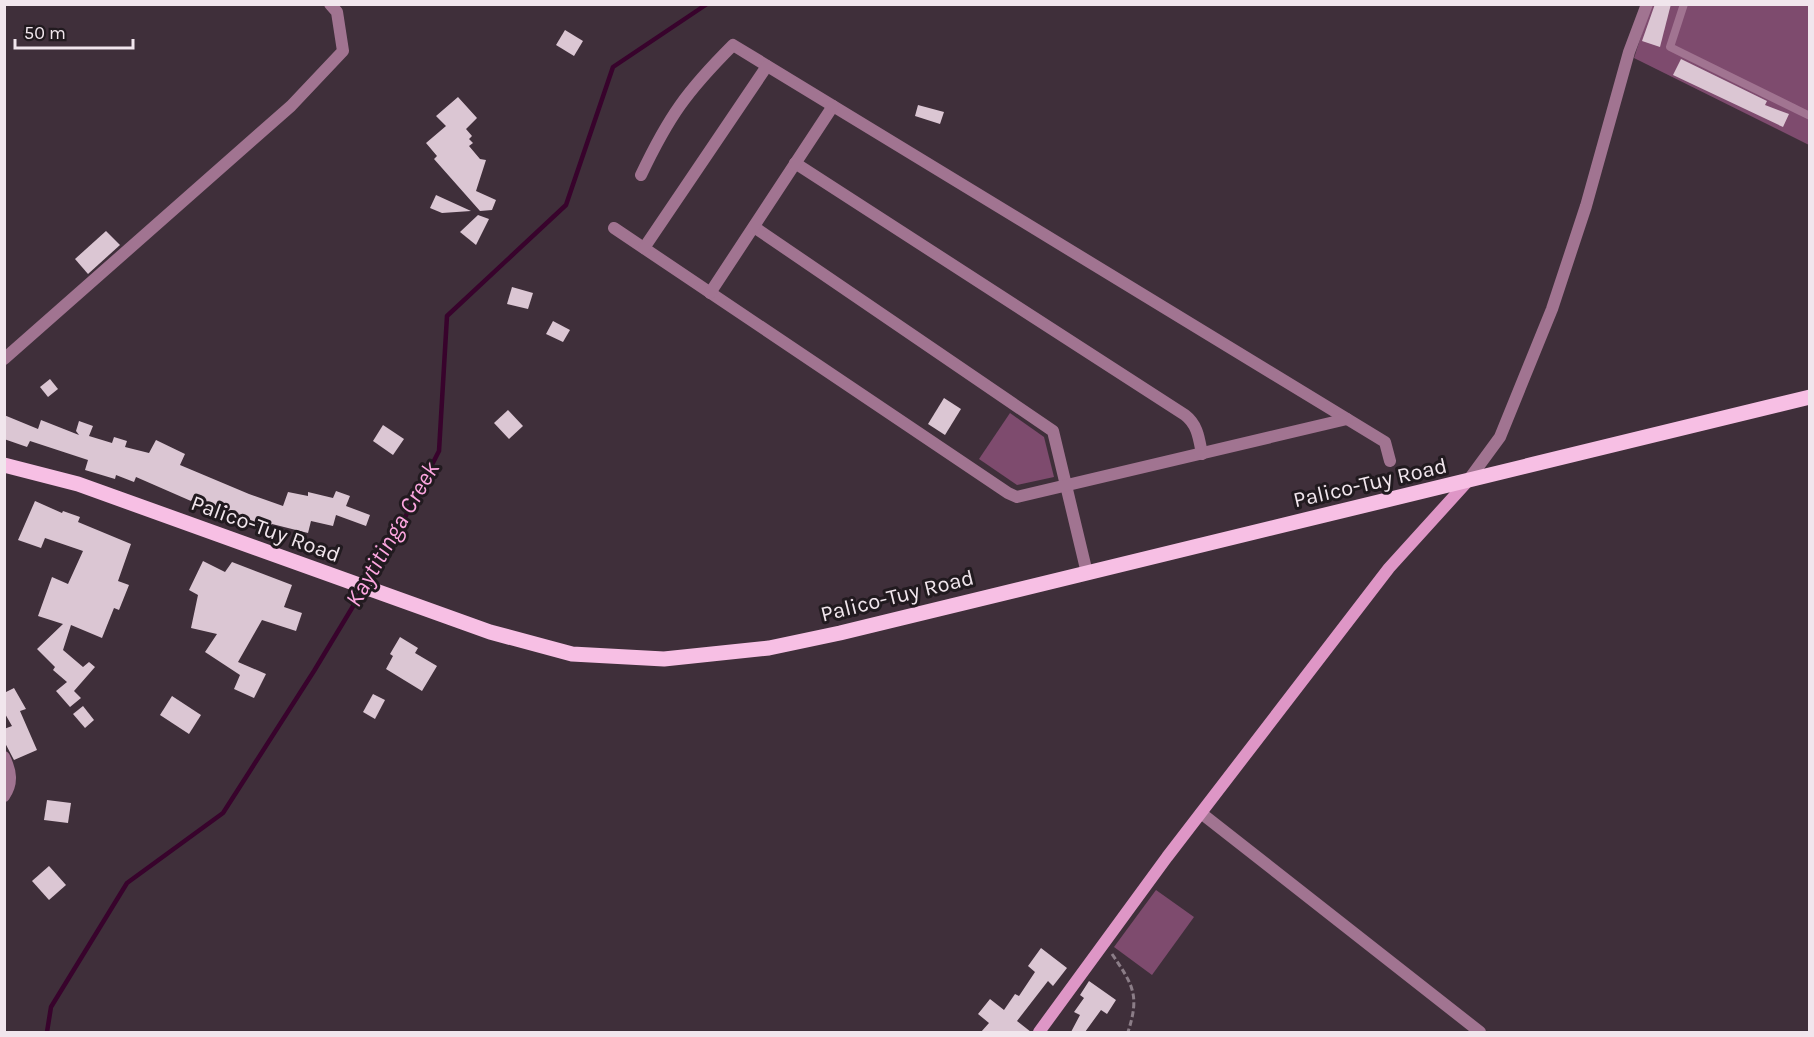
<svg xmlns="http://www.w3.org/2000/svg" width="1814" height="1037" font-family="Karla,sans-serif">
	<rect width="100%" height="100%" fill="#3f2f3a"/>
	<g fill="#7e4b6e">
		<path d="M1651 5H1809V145L1634 58Z"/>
		<path d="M1010 413 1044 437 1054 477 1017 485 979 459Z"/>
		<path d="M1156 890 1194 917 1152 975 1114 947Z"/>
	</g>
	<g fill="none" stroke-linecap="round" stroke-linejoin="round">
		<path stroke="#38032c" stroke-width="4.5" d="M47 1032 51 1007 127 883 223 813 314 671 396 535 439 451 447 316 566 205 613 67 707 4"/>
	</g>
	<g fill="#dbc6d3">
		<path d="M1655 4H1671L1660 47 1642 41Z"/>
		<path d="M565 30 583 41 574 56 556 45Z"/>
		<path d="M1681 59 1767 101 1765 105 1789 114 1783 127 1673 75Z"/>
		<path d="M458 97 477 118 466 129 472 136 469 139 473 143 469 146 480 159 486 160 476 191 496 200 492 210 480 211 434 159 437 156 426 143 446 126 436 116Z"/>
		<path d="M918 105 944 112 940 124 915 116Z"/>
		<path d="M436 195 471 211 442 213 430 208Z"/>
		<path d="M478 215 489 219 476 245 460 232Z"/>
		<path d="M106 231 120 245 88 274 75 259Z"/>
		<path d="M512 287 533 293 528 309 507 304Z"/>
		<path d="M553 321 570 330 563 342 546 334Z"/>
		<path d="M50 379 58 389 48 397 40 387Z"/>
		<path d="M944 398 961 409 945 435 928 424Z"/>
		<path d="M508 410 523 426 509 439 494 423Z"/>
		<path d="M4 415 38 429 41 420 79 435 76 431 79 421 93 426 89 436 112 443 114 437 127 441 125 447 149 453 156 440 185 454 180 465 249 494 283 506 288 492 308 496V492L333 498 336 491 350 496 346 506 370 515 366 526 336 515 333 526 311 521 308 533 272 524 269 532 240 522 242 518 220 509 193 498 191 501 136 477 134 482 116 475 115 479 85 470 88 460 30 441 27 447 4 439Z"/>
		<path d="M383 425 404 439 393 455 373 441Z"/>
		<path d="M35 501 62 513 63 511 80 517 78 522 131 544 118 581 129 585 119 610 114 608 102 638 71 625 63 650 83 667 89 662 95 667 74 691 81 698 70 707 56 691 67 682 53 670 55 667 37 649 63 624 38 616 52 577 68 584 83 551 45 538 41 548 18 540Z"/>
		<path d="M203 561 225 572 232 562 292 585 284 607 302 613 296 631 262 620 238 662 266 674 254 698 234 689 240 675 205 652 217 634 191 628 198 595 189 590Z"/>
		<path d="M400 637 418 648 415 653 437 666 422 691 386 669 393 656 390 654Z"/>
		<path d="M14 688 26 709 20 711 37 750 14 760 4 741V729L12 726 4 712V693Z"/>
		<path d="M373 694 385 700 375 719 363 712Z"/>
		<path d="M172 696 201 715 189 734 160 715Z"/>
		<path d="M83 706 94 720 85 728 73 714Z"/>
		<path d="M47 800 71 803 68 823 44 820Z"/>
		<path d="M49 866 66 885 49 900 32 881Z"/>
		<path d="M1041 948 1067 968 1053 986 1048 981 1017 1021 1031 1032H981L989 1023 978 1014 990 999 1004 1010 1015 994 1019 996 1035 972 1028 966Z"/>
		<path d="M1089 981 1116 1000 1107 1014 1101 1010 1085 1032H1071L1080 1015 1074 1012 1084 998 1080 995Z"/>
	</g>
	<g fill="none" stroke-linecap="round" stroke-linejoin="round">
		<path stroke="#8b7d87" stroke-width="3" stroke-dasharray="6 3" stroke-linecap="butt" d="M1112 954C1133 985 1140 995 1128 1032"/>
		<path stroke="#a17491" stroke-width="8" d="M1684 4 1670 47 1810 116"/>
		<g stroke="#a17491" stroke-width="12">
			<path d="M795 163 1185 415C1198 425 1199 439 1202 454"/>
			<path d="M641 175C669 116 687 91 733 45L1385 442 1390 461"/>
			<path d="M754 227 1053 431 1087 573"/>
			<path d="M614 228 1008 493 1017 497 1347 419"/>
			<path d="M644 248 767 66"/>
			<path d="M710 293 833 106"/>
			<path d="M4 359 291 106 343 51 337 12 330 4"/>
			<path d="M1467 482 1500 437 1552 309 1586 206 1629 52 1647 4"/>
			<path d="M4 757C11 771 13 783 4 796"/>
			<path d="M1201 813 1480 1032"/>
		</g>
		<path stroke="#de96c6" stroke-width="12" d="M1039 1032 1167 857 1389 568 1467 482"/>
		<path stroke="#f7bfe4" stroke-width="15" d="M4 465 78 484 490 632 572 654 664 659 769 648 840 633 1810 397"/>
	</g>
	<g text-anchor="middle" stroke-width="6" stroke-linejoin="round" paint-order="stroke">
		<g font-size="22" fill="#f1e6ed" stroke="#211a1f">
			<text transform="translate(1370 482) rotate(-13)" y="8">Palico-Tuy Road</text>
			<text transform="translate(266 528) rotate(20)" y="8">Palico-Tuy Road</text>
			<text transform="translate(897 595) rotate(-14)" y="8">Palico-Tuy Road</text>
		</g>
		<g font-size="24" font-style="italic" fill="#fda6e0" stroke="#211a1f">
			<text transform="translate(392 534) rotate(-60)" y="8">Kaytitinga Creek</text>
		</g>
	</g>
	<rect width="1814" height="1037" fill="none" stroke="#f1e6ed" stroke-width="12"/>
	<path d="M15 39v9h118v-9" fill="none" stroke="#f1e6ed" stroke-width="3"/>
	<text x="24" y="39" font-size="18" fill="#f1e6ed" stroke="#211a1f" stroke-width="4.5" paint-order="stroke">50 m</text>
</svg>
